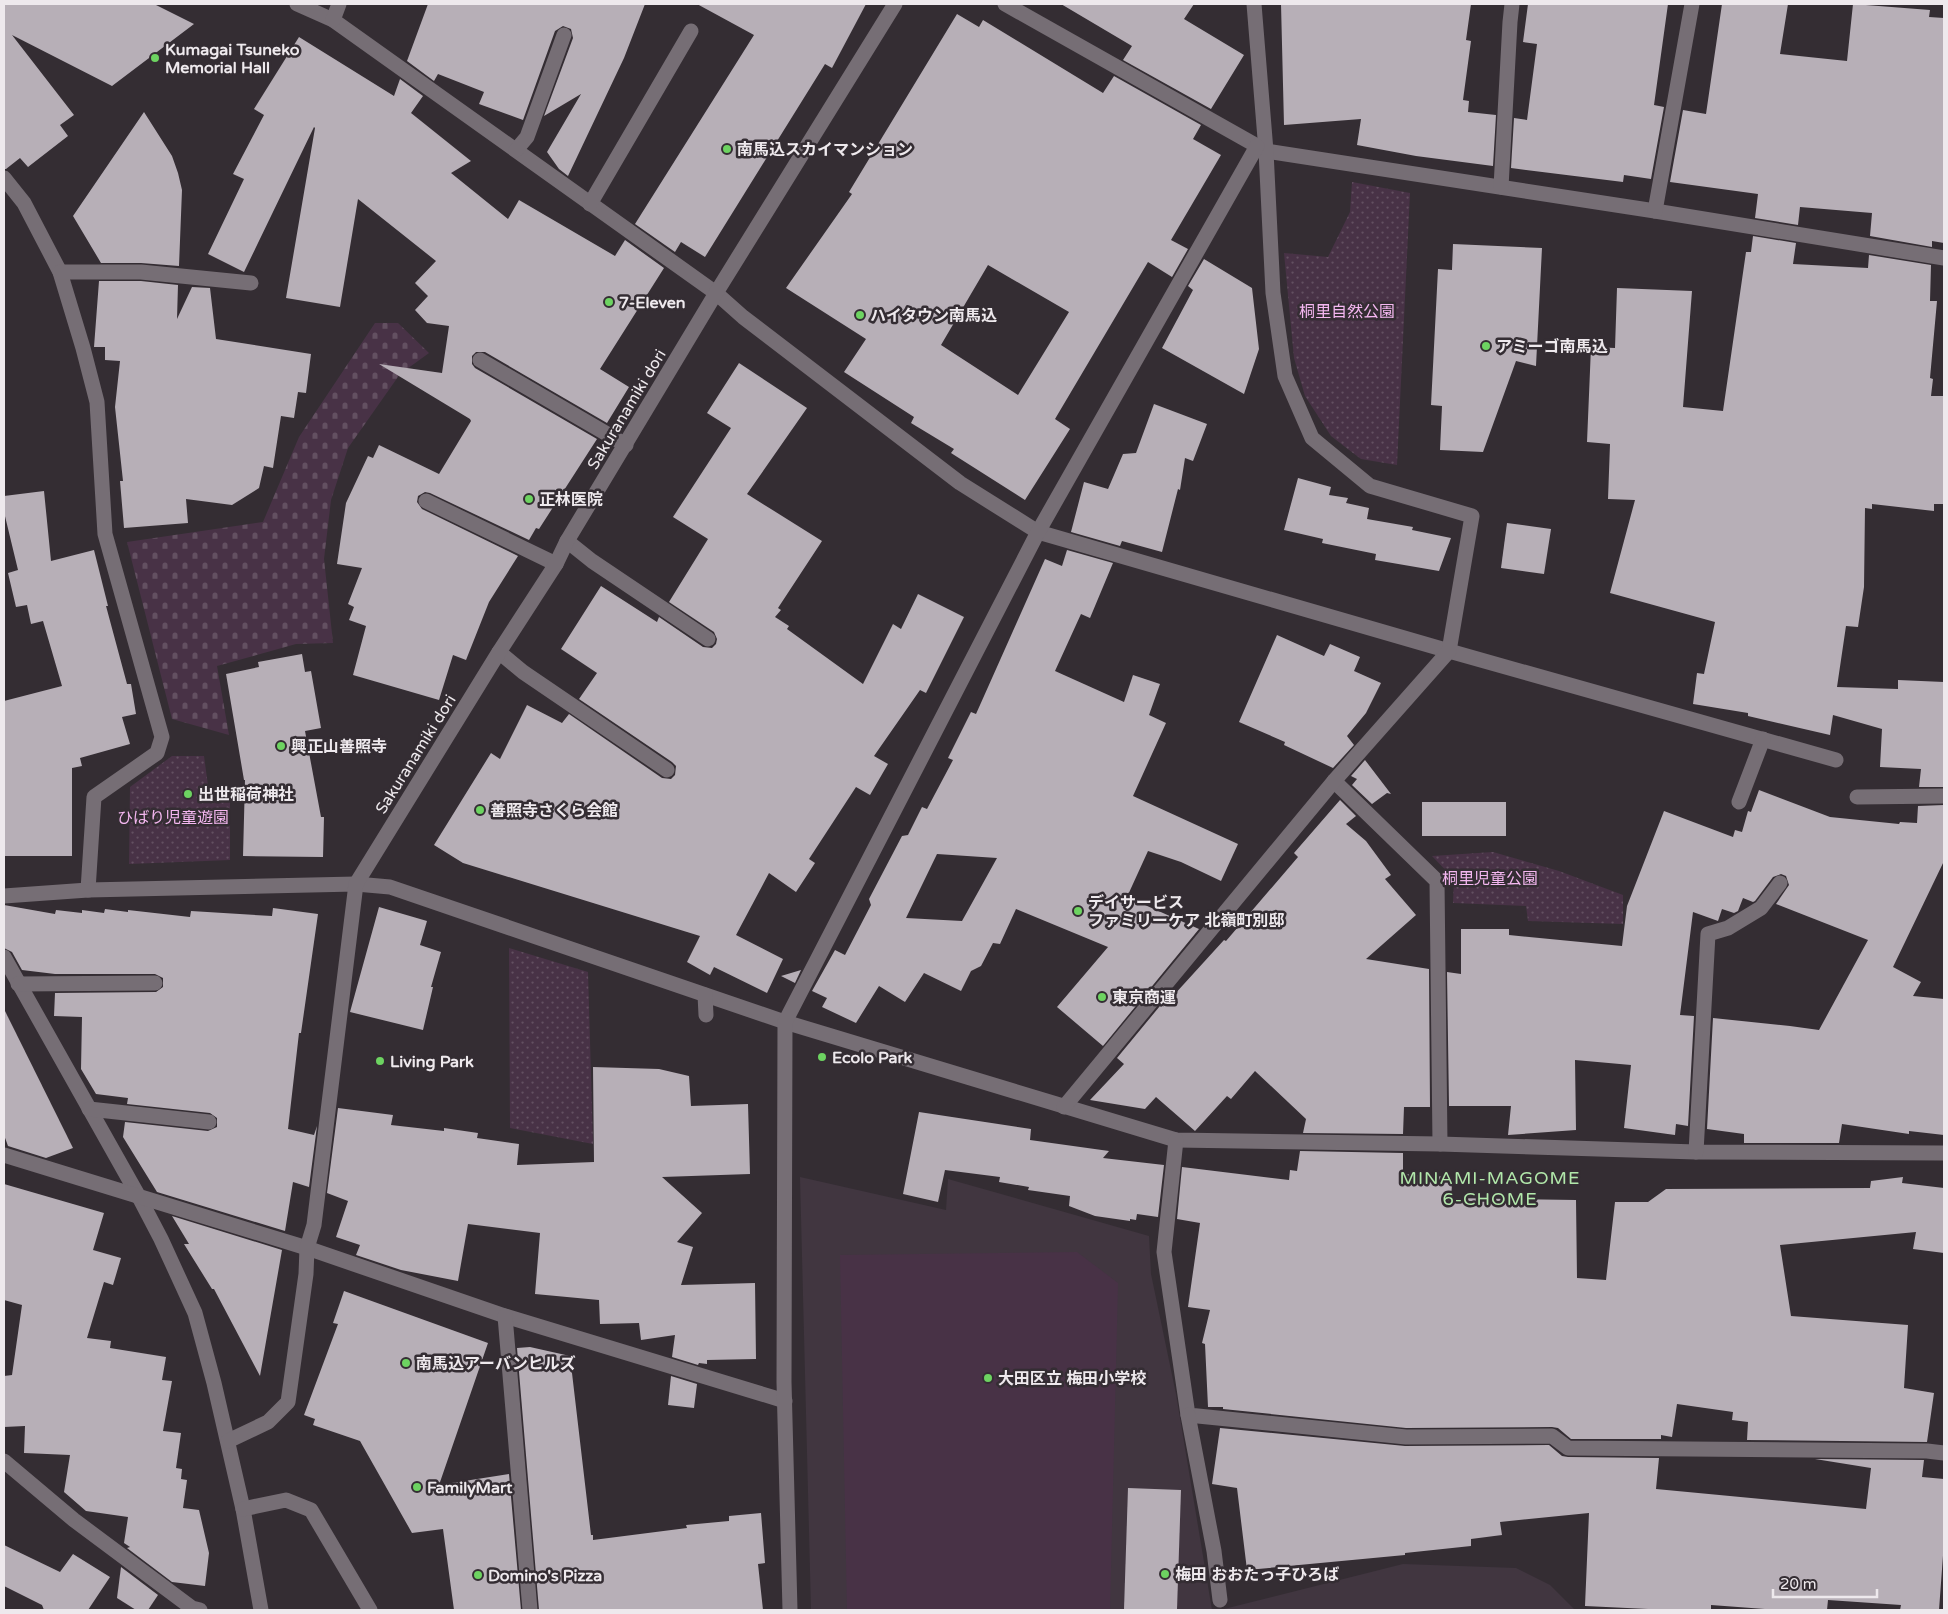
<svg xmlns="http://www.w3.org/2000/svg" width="1948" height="1614" font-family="'Varela Round','Noto Sans JP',sans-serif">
	<defs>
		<pattern id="cemetery-stones" width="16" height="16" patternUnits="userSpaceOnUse" patternTransform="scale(1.25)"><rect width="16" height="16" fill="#483246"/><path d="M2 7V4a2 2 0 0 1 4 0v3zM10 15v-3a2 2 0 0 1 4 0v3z" fill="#635061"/></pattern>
		<pattern id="park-dots" width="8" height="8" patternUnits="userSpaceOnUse" patternTransform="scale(1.25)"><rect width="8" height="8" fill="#483246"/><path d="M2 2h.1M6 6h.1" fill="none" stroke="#635061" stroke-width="1.8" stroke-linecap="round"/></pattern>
	</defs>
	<rect width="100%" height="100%" fill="#342d33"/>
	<g fill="#413640">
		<path d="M800 1177 946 1210 948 1179 1149 1236 1151 1274 1176 1394 1212 1610H811Z"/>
		<path d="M1403 1564 1516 1568 1550 1585 1575 1610H1220Z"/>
	</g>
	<path fill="url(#cemetery-stones)" d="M375 323H398L429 353 400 374 348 448 331 500 324 559 333 643 296 644 217 666 229 735 172 719 127 542 263 522 299 437Z"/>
	<g fill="url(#park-dots)">
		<path d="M1352 182 1410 193 1397 465 1361 459 1353 453 1331 436 1305 396 1294 358 1284 253 1328 257 1350 212Z"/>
		<path d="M172 756H204L209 793 230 794V860L129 864 130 787Z"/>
		<path d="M1493 852 1559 871 1623 895V924L1528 921 1526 906 1453 903 1454 879 1432 856Z"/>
		<path d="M509 948 588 972 593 1144 510 1128Z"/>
	</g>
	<path fill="#483246" d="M1077 1252 1118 1283 1110 1610H847L840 1255Z"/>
	<g fill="#b7afb7" fill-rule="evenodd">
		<path d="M4 4H154L194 24 112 86 12 35 74 115 60 125 68 136 28 167 20 158 6 169H4Z"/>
		<path d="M428 4H645L624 58 568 176 559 169 547 152 581 94 544 116 573 38 571 29 563 26 555 31 523 120 479 104 484 92 438 74 434 81 407 61Z"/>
		<path d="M697 4H866L832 68 825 64 705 257 681 242 675 252 635 224 754 35Z"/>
		<path d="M1061 4H1194L1184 19 1244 55 1211 109 1123 60 1132 46Z"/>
		<path d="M1281 4H1471L1466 40 1471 41 1463 100 1469 101 1468 112 1496 115 1493 166 1416 156 1357 145 1361 119 1284 125Z"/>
		<path d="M1528 4H1668L1654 105 1664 107 1651 179 1624 175 1623 182 1511 168 1514 118 1527 120 1537 44 1523 42Z"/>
		<path d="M1722 4H1788L1780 54 1847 61 1853 4 1930 10 1929 17 1944 18V243L1932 241V247L1870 236 1872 213 1800 207 1798 225 1755 218 1758 194 1670 182 1683 110 1706 114Z"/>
		<path d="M957 14 979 27 983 20 1103 93 1114 76 1201 125 1193 139 1221 155 1171 240 1188 249 1172 277 1148 262 1055 419 1070 429 1025 500 951 453 954 449 911 423 914 417 844 372 866 339 786 288 852 194 849 192ZM988 265 1069 312 1018 395 941 345Z"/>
		<path d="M299 37 394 96 400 79 423 96 411 113 471 161 451 173 508 219 519 200 615 256 625 240 664 268 600 369 629 387 607 423 485 352H476L472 356V364L475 368 597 439 539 529 536 528 529 540 430 493 425 492 418 496 417 502 422 509 518 556 489 602 466 660 453 655 439 700 353 675 366 626 349 620 354 607 348 604 362 568 337 564 346 503 368 456 373 458 379 445 439 474 471 421 470 419 379 364 442 373 449 326 427 323 415 310 428 296 415 283 436 261 358 199 340 307 286 298 315 128 314 127 244 272 208 254 244 179 233 174 264 115 254 109Z"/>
		<path d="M144 112 172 156 178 173 182 190 179 266 141 263H101L73 216Z"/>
		<path d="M1753 236 1796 243 1793 264 1868 268 1869 255 1931 265 1930 301H1937L1930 378 1933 379 1931 396H1944V504H1934V511L1872 504V509L1865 508 1864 587 1858 627 1846 626 1837 687 1898 689V680L1944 682V787H1919L1921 769 1880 767 1882 729 1833 715 1830 735 1748 716V713L1693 704 1697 673 1704 674 1715 622 1610 593 1635 500 1608 499 1610 444 1587 442 1591 347 1615 348 1617 288 1692 291 1683 407 1723 411 1746 252H1751Z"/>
		<path d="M1453 244 1542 248 1536 366 1516 361 1483 452 1440 450 1442 406 1431 405 1438 269 1452 270Z"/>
		<path d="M1204 259 1252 288 1259 349 1244 394 1162 348 1193 290 1188 286Z"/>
		<path d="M99 281H141L178 285 177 319 192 287 210 288 216 339 311 354 306 393 298 392 294 418 281 416 273 468 264 466 259 488 232 505 186 499 188 523 124 528 120 481H123L115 407 120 361 105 360V347H94Z"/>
		<path d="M739 363 807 408 747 494 822 541 778 608 781 610 775 617 789 626 787 629 863 684 893 624 901 629 918 594 964 617 926 693 920 690 874 756 888 764 870 795 856 787 809 859 815 863 796 892 769 873 736 935 783 959 767 993 714 967 710 975 687 962 700 936 463 863 434 845 491 753 500 759 527 705 562 723 569 714 662 778 671 779 675 775 676 766 672 762 579 699 597 673 561 649 601 586 657 622 659 617 703 647 712 648 716 644 717 639 714 632 669 602 708 539 673 517 731 428 707 413Z"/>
		<path d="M1154 404 1207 424 1193 461 1185 458 1180 490 1178 489 1162 552 1122 541 1120 546 1071 532 1084 482 1108 489 1123 454 1136 453Z"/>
		<path d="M1298 478 1331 487 1329 495 1348 498 1346 503 1369 508 1367 519 1413 527 1412 530 1451 538 1439 571 1375 560 1376 554 1322 543 1323 539 1284 530Z"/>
		<path d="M44 491 51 561 94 550 108 606H106L127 684H131L136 714 122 717 130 744 80 758 82 766 72 768V856H4V701L62 686 43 621 31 624 27 605 16 607 8 573 18 570 4 512V496Z"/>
		<path d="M1507 523 1551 529 1544 574 1501 568Z"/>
		<path d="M1067 550 1113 563 1090 618 1081 614 1055 671 1124 702 1133 675 1160 684 1149 715 1166 723 1133 796 1238 844 1221 881 1181 862 1148 851 1127 897 1199 929 1103 1046 1057 1007 1108 947 1016 909 1000 944 993 943 981 966 971 971 961 991 924 973 905 1002 879 986 856 1023 822 1007 827 998 812 991 835 950 845 955 871 905 869 899 902 836 908 835 922 807 927 809 953 760 948 758 971 712 976 714 1045 559 1062 566ZM937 854 997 858 962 921 906 918Z"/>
		<path d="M1277 635 1324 656 1330 644 1360 657 1354 671 1381 683 1366 713 1347 736 1354 745 1333 768 1284 745 1285 742 1239 722Z"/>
		<path d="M302 654 305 672 311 671 321 728 305 731 321 817H324L323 857 243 856 245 780H244L226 674 259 667 258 662Z"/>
		<path d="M1365 760 1391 794 1387 793 1372 804 1352 785 1357 779 1351 776Z"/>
		<path d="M1759 790 1830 817 1899 824 1900 822 1917 823 1918 806 1944 805V861L1893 967 1921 982 1913 996 1944 999V1135L1909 1131V1134L1842 1124 1839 1143H1744V1134L1707 1129 1713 1018 1790 1026 1819 1030 1868 940 1776 904 1789 885 1786 876 1781 874 1773 877 1755 901 1753 902 1743 898 1738 911 1734 913 1722 909 1718 921 1693 912 1680 1015 1694 1016 1688 1126 1676 1124 1675 1135 1624 1128 1631 1065 1575 1060 1576 1130 1508 1135 1511 1106H1449L1447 972 1461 974V929H1509V935L1622 946 1627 906 1664 811 1733 837 1735 830 1742 832 1748 811 1751 812Z"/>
		<path d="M1340 800 1356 816 1346 824 1366 841 1391 875 1385 879 1416 915 1366 959 1429 969 1430 1107H1404L1403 1134 1303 1133 1306 1119 1255 1071 1231 1099 1227 1096 1195 1131 1156 1097 1145 1109 1090 1100 1124 1064 1117 1058 1169 995 1163 1007 1224 940 1226 941 1298 857 1294 853Z"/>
		<rect x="1422" y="802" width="84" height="34"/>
		<path d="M4 905 55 914 56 910 82 913V910L104 913 105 909 128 912V910L190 917 191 911 272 916 273 908 318 914 301 1033H299L288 1129 314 1135 317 1126 309 1187 293 1182 285 1231 157 1192 123 1137 125 1122 208 1131 217 1127V1118L210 1113 127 1104 128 1098 96 1094 81 1069 82 1017 54 1016 55 993 156 992 163 987V978L155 974H55L22 970 12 952 4 948Z"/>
		<path d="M379 907 427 921 420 945 441 952 431 987H433L423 1030 350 1012Z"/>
		<path d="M801 970 795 983 781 976Z"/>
		<path d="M4 1009 73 1148 46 1158 8 1146 4 1135Z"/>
		<path d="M593 1067 659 1069 689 1076 691 1106 748 1104 750 1174 662 1177 702 1213 677 1242 693 1247 681 1285 755 1283 756 1359 707 1360V1364L699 1363 698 1365 672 1357 675 1335 641 1340 639 1323 600 1324 599 1300 535 1294 540 1233 468 1224 458 1281 401 1270 356 1255 360 1245 336 1237 348 1201 327 1193 338 1108 393 1115 391 1125 444 1131V1128L478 1133 477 1138 519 1144 517 1165 594 1162Z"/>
		<path d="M919 1112 1031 1129 1030 1140 1109 1151 1103 1158 1164 1165 1158 1217 1137 1214 1136 1220 1130 1219V1221L1095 1216 1069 1206 1070 1196 1028 1190 1029 1187 999 1182 1000 1177 945 1170 938 1202 903 1194Z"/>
		<path d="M1300 1151 1403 1153V1174L1450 1177 1449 1185H1452L1451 1198 1576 1200 1577 1278 1606 1280 1615 1202H1648L1666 1189 1870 1188 1871 1181 1903 1177 1902 1183 1944 1188V1253L1913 1249 1916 1232 1780 1245 1791 1316 1908 1325 1904 1388 1934 1393 1927 1442 1747 1440 1748 1422 1732 1420 1733 1412 1677 1404 1672 1437 1661 1435V1439H1571L1558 1428 1552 1427 1406 1428 1223 1409V1407H1208L1205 1344 1202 1343 1210 1310 1188 1307 1200 1223 1177 1219 1182 1167 1289 1180 1290 1170 1297 1171Z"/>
		<path d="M4 1184 104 1213 93 1250 121 1258 113 1285 104 1282 87 1338 111 1341 110 1348 166 1357 162 1380 172 1381 163 1431 181 1433 176 1468 182 1469 181 1479 187 1480 183 1508 199 1510 209 1553 205 1586 172 1582 127 1548 130 1547 124 1543 128 1517 86 1511 64 1492 70 1455 24 1453 25 1426 4 1427V1376L12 1375 22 1305 4 1300Z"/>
		<path d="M172 1216 282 1250 260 1376 214 1289H212L184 1244H189Z"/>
		<path d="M344 1291 488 1343 439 1485 509 1474 521 1610H454L443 1529 412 1533 360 1441 313 1425 315 1419 304 1415 338 1324 333 1323Z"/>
		<path d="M530 1347 570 1356 591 1535H593V1540L687 1528 686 1525 729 1521V1516L761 1513 765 1563 758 1564 763 1610H539L517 1348Z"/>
		<path d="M671 1376 697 1384 694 1408 668 1405Z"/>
		<path d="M1220 1428 1405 1446 1549 1445 1562 1456 1568 1457 1659 1458 1656 1489 1866 1509 1871 1468 1815 1459 1924 1460 1922 1477 1944 1479V1542L1939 1610H1900L1901 1605 1828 1600 1827 1610H1778L1711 1605V1610H1669L1585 1606 1589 1513 1500 1522 1502 1535 1471 1539V1546L1405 1553V1555L1247 1570 1237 1488 1212 1484Z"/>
		<path d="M1128 1488 1181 1490 1177 1610H1124Z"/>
		<path d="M4 1545 60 1572 73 1554 110 1577 88 1610H44L42 1605 4 1586Z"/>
		<path d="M121 1567 158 1595 148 1610H136L117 1598Z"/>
	</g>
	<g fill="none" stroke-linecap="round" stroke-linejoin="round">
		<g stroke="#766e75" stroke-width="15">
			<path d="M297 4 333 20 716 293 743 317 960 483 1038 532 1449 651 1836 760"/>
			<path d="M1005 4 1266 151 1655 211 1944 258"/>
			<path d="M333 20 339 4"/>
			<path d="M516 150 527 137 564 35"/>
			<path d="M4 178 24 203 60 272 83 348 97 402 105 534 162 737 157 753 94 797 88 890"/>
			<path d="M1501 187 1510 22 1512 4"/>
			<path d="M590 204 691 31"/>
			<path d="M1655 211 1692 4"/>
			<path d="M60 272H141L251 283"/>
			<path d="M480 360 626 445"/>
			<path d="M426 501 556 564"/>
			<path d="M567 541 592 561 708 639"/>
			<path d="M499 652 523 672 667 770"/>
			<path d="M1334 781 1437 881 1440 1144"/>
			<path d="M1857 797 1944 796"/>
			<path d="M1739 802 1763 739"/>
			<path d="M4 896 88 890 356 884 390 887 785 1022 1176 1140 1440 1144 1696 1152 1944 1153"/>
			<path d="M4 957 139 1197 161 1239 195 1313 214 1383 243 1509 261 1610"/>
			<path d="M18 984 155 983"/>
			<path d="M705 995 706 1015"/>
			<path d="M1064 1107 1334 781 1449 651 1472 516 1370 486 1312 438 1285 376 1273 293 1266 151 1254 4"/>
			<path d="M89 1109 209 1122"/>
			<path d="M1176 1140 1164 1252 1188 1415 1406 1437 1552 1436 1568 1448 1927 1451 1944 1453"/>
			<path d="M1696 1152 1708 934 1728 928 1761 908 1780 883"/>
			<path d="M4 1155 307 1248 505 1316 785 1401"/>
			<path d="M505 1316 530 1610"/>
			<path d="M1188 1415 1214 1551 1220 1600"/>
			<path d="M228 1441 268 1422 288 1402 306 1274 307 1248 314 1225 356 884 499 652 556 564 567 541 716 293 895 4"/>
			<path d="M4 1461 74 1520 192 1608 200 1610"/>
			<path d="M243 1509 286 1500 311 1510 370 1610"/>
			<path d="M790 1610 784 1382 785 1022 1038 532 1257 146"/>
		</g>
	</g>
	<g fill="#6dd361" stroke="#342d33" stroke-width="2">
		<circle cx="155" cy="58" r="5"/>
		<circle cx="727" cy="149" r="5"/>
		<circle cx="609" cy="302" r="5"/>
		<circle cx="860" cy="315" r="5"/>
		<circle cx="1486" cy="346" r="5"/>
		<circle cx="529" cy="499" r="5"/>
		<circle cx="281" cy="746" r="5"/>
		<circle cx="188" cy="794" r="5"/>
		<circle cx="480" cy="810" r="5"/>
		<circle cx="1078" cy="911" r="5"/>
		<circle cx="1102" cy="997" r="5"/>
		<circle cx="822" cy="1057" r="5"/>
		<circle cx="380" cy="1061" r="5"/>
		<circle cx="406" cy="1363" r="5"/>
		<circle cx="988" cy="1378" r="5"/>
		<circle cx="417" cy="1487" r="5"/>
		<circle cx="1165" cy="1574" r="5"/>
		<circle cx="478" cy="1575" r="5"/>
	</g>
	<g text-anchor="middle" stroke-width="5" stroke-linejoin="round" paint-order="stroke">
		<g font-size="16" font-weight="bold" fill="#eee9ed" stroke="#342d33" text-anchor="start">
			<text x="165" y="55">Kumagai Tsuneko<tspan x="165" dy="18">Memorial Hall</tspan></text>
			<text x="737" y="155">南馬込スカイマンション</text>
			<text x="619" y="308">7-Eleven</text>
			<text x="870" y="321">ハイタウン南馬込</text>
			<text x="1496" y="352">アミーゴ南馬込</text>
			<text x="539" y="505">正林医院</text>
			<text x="291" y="752">興正山善照寺</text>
			<text x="198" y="800">出世稲荷神社</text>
			<text x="490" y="816">善照寺さくら会館</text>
			<text x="1088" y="908">デイサービス<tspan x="1088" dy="18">ファミリーケア 北嶺町別邸</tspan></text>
			<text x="1112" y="1003">東京商運</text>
			<text x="832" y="1063">Ecolo Park</text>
			<text x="390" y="1067">Living Park</text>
			<text x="416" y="1369">南馬込アーバンヒルズ</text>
			<text x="998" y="1384">大田区立 梅田小学校</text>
			<text x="427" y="1493">FamilyMart</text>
			<text x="1175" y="1580">梅田 おおたっ子ひろば</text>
			<text x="488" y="1581">Domino's Pizza</text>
		</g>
		<g font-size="16" fill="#f4b7f0" stroke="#342d33">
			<text x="1347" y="317">桐里自然公園</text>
			<text x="173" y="823">ひばり児童遊園</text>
			<text x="1490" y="884">桐里児童公園</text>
		</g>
		<g font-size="16" fill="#eee9ed" stroke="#342d33">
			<text transform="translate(626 409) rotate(-59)" y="6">Sakuranamiki dori</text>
			<text transform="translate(415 754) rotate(-58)" y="6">Sakuranamiki dori</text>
		</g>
		<g font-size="18" letter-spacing="1" fill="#b2e8ab" stroke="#342d33">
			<text x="1490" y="1184">MINAMI-MAGOME<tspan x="1490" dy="21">6-CHOME</tspan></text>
		</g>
	</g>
	<rect width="1948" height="1614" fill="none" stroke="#eee9ed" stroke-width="10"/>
	<path d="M1773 1589v8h104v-8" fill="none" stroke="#eee9ed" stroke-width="2.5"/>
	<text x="1780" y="1589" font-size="15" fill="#eee9ed" stroke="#342d33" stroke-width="4" paint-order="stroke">20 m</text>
</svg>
